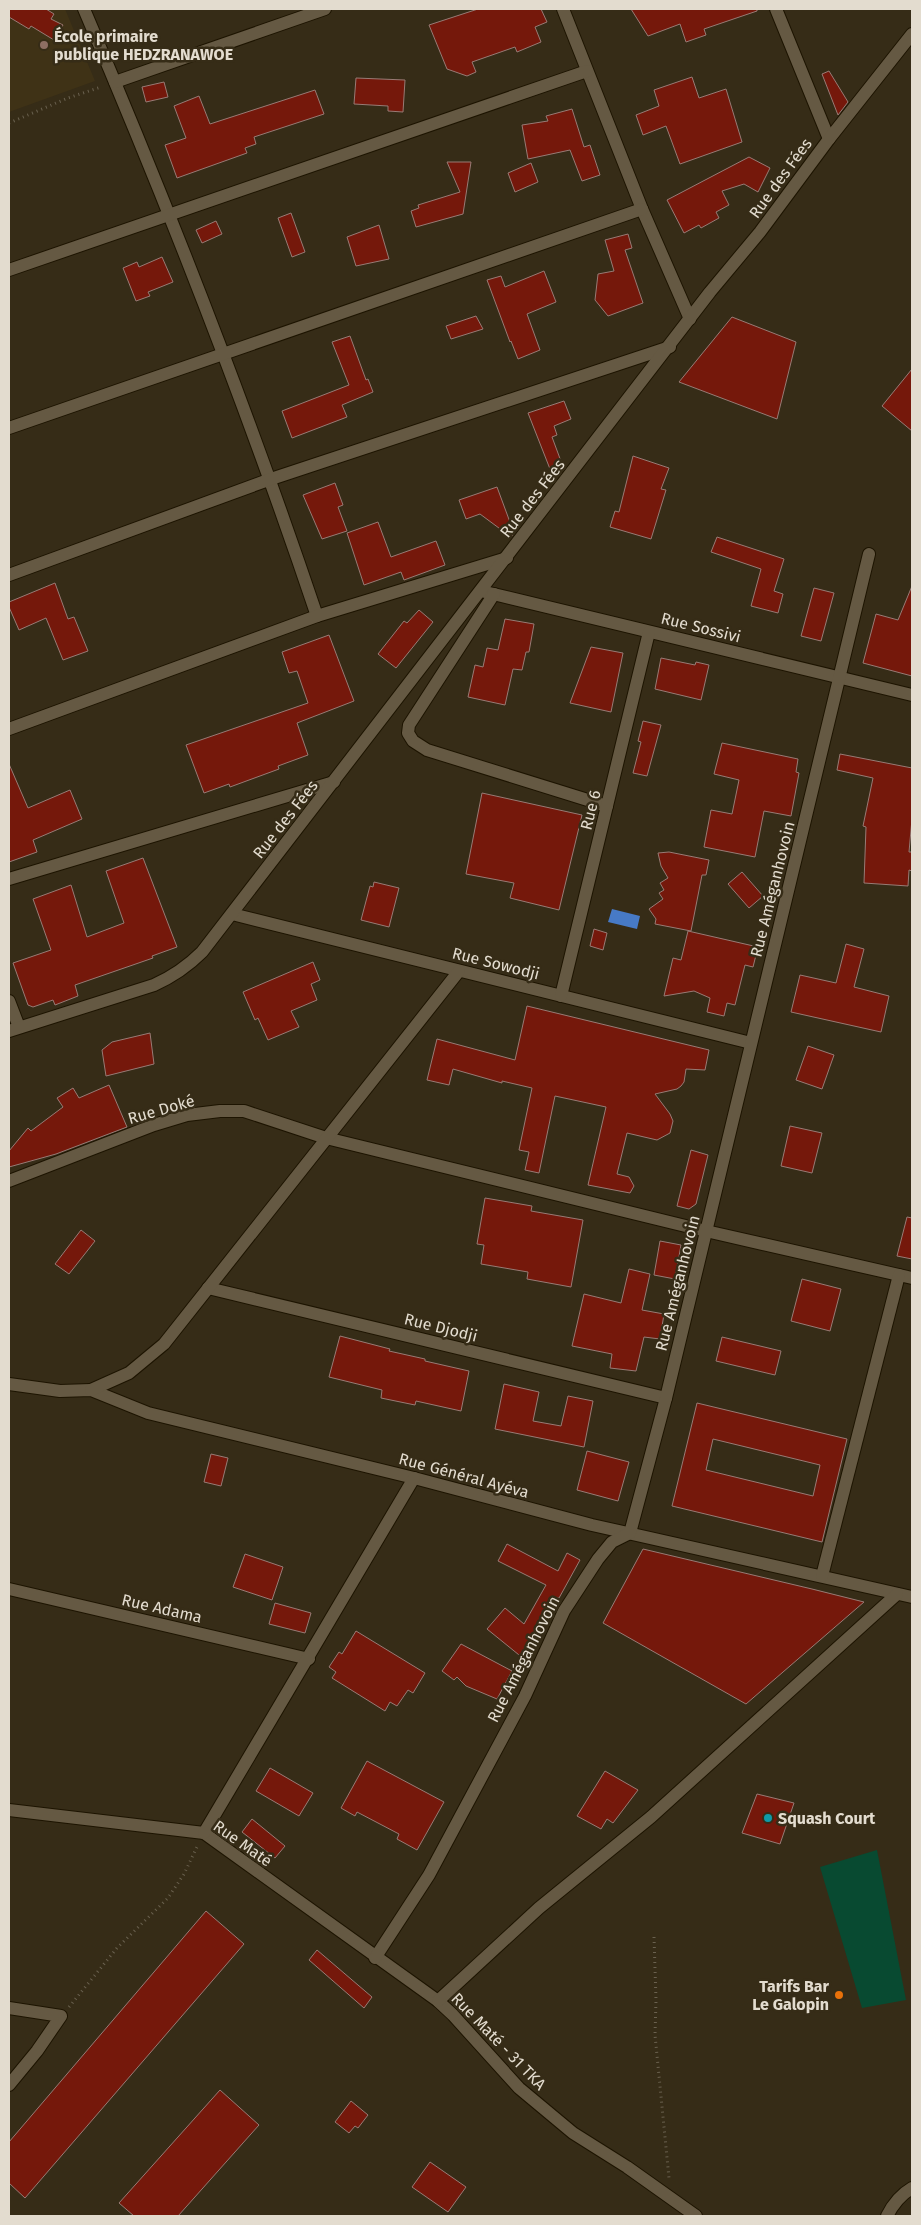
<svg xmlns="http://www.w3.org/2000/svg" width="921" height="2225" font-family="'Fira Sans',sans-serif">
	<rect width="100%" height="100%" fill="#362c17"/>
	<path fill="#3f3216" d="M9 9H65L95 81 9 112Z"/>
	<path fill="#084a31" d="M877 1850 906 2000 862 2008 820 1867Z"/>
	<path fill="#477ac6" d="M612 909 640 916 637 929 608 922Z"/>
	<g fill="#75180b" stroke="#987b75" fill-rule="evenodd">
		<path d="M9 9H46L54 14 51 19 63 25 54 40 31 26 29 29 9 17Z"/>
		<path d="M478 9H541L547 22 535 27 541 42 517 52 515 47 472 62 476 72 467 76 447 69 429 25Z"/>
		<path d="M631 9H757V11L704 29 706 35 686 42 680 24 648 36Z"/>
		<path d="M829 71 848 102 838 115 822 74Z"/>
		<path d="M692 77 699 98 726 89 742 142 680 164 666 126 643 135 636 115 659 106 654 90Z"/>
		<path d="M356 78 405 80 403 112 388 111V106L354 104Z"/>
		<path d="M164 82 168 97 146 102 142 87Z"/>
		<path d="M315 90 324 114 254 137 256 144 245 148 247 153 177 178 165 145 186 138 174 106 199 96 210 124Z"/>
		<path d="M572 109 584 147 590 145 600 175 582 181 570 150 528 159 522 125 548 121 546 116Z"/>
		<path d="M749 157 770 168 758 192 744 184 722 191 729 205 716 212 719 218 701 228 699 225 684 233 667 200Z"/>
		<path d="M447 162H471L463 214 416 227 411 211 419 208 418 205 460 192Z"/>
		<path d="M531 163 538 182 515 192 508 173Z"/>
		<path d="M291 213 305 252 292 257 278 218Z"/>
		<path d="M216 221 222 234 202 243 196 230Z"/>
		<path d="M379 225 389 259 356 266 347 237Z"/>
		<path d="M628 234 632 248 625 250 643 303 608 316 595 300 598 274 614 271 605 240Z"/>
		<path d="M162 257 173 282 148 292 150 296 136 301 123 268 137 262 139 267Z"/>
		<path d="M544 271 556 302 527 314 540 350 518 359 511 341 510 342 487 280 501 276 505 287Z"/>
		<path d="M476 316 483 329 451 339 446 326Z"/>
		<path d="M732 317 796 342 777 419 679 382Z"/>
		<path d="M350 336 366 380 368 379 373 392 342 405 347 417 292 438 282 411 349 385 332 342Z"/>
		<path d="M912 369V431L882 406Z"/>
		<path d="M564 401 571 419 554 426 557 435 552 437 562 464 550 469 528 413Z"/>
		<path d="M633 456 669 468 661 489 666 490 651 539 610 527 615 511 619 512Z"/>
		<path d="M335 483 343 505 338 507 347 531 322 539 303 495Z"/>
		<path d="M497 487 514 533 511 537 480 514 466 519 459 500Z"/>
		<path d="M378 522 391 557 436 541 445 565 404 580 401 572 364 585 347 533Z"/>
		<path d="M717 537 784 559 774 591 783 594 778 613 751 606 761 569 711 552Z"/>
		<path d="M55 583 68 619 74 617 88 651 63 660 46 618 19 630 9 607V602Z"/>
		<path d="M912 586V676L863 663 876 614 898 620Z"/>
		<path d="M814 588 834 593 821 641 801 636Z"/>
		<path d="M419 610 433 622 396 668 378 654 404 621 407 623Z"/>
		<path d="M505 619 534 624 529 652H526L522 670 513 669 505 705 468 697 475 665 483 667 487 648 498 650Z"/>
		<path d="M329 635 354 701 297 723 308 755 278 766 279 769 230 787 229 784 204 793 186 745 308 703 297 671 289 673 282 652Z"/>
		<path d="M591 647 623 653 611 712 570 703Z"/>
		<path d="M661 658 695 665 696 662 709 665 701 700 655 689Z"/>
		<path d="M643 721 661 725 647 776 633 773 641 742 638 741Z"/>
		<path d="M722 743 798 759 796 772 799 773 791 816 764 811 755 857 704 847 711 810 732 814 739 780 714 774Z"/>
		<path d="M840 754 912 768V819L909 852H912V871L909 870 908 886 864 883 866 827 863 826 873 778 837 770Z"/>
		<path d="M9 764 28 808 70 790 82 819 33 840 37 852 9 862Z"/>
		<path d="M482 793 582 815 559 910 510 898 514 883 466 874Z"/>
		<path d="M669 852 709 860 706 875H702L691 931 655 924 656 919 649 909 663 899 659 893 664 890 660 883 668 878 661 866 658 853Z"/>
		<path d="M143 858 177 947 152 956 153 958 75 985 78 996 55 1005 53 1000 33 1007 28 1005 13 963 51 950 33 899 71 885 87 937 124 923 106 871Z"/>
		<path d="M742 872 763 896 749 908 728 884Z"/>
		<path d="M374 882 399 888 389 927 361 920 370 886 373 887Z"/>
		<path d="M594 929 607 933 603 950 590 946Z"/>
		<path d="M688 931 758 947 753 967 745 965 735 1005 727 1003 724 1016 707 1012 710 998 694 991 664 996 673 958 681 960Z"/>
		<path d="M846 944 864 949 854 987 889 996 881 1032 791 1012 800 975 836 983Z"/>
		<path d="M313 962 320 980 311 984 317 1000 291 1011 299 1027 268 1040 258 1018 255 1020 243 992Z"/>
		<path d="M527 1006 709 1050 705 1070 686 1069 684 1082 681 1086 677 1089 655 1094 670 1114 673 1121 670 1133 657 1140 627 1133 617 1174 629 1177 634 1186 630 1193 588 1185 606 1107 555 1096 539 1173 525 1170 529 1152 519 1150 532 1088 502 1081V1083L453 1069 449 1085 427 1080 437 1039 515 1060Z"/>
		<path d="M150 1033 154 1064 106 1076 102 1050 112 1042Z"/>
		<path d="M808 1046 834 1055 822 1089 796 1080Z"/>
		<path d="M109 1085 127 1127 56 1154 9 1167V1151L28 1128 31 1131 63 1107 57 1098 73 1088 79 1098Z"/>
		<path d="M790 1126 822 1133 812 1173 781 1166Z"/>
		<path d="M691 1150 708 1155 696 1204 689 1209 677 1206Z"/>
		<path d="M485 1198 532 1206 531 1211 583 1220 571 1287 527 1279 528 1272 481 1264 484 1245 477 1244Z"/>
		<path d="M907 1217 912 1218V1259L897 1256Z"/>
		<path d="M81 1230 95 1241 69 1274 55 1264Z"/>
		<path d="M660 1241 681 1245 675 1279 654 1275Z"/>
		<path d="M629 1269 650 1274 642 1310 664 1314 660 1339 644 1337 636 1371 610 1368 612 1354 572 1346 584 1294 621 1303Z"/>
		<path d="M802 1279 841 1289 830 1331 791 1321Z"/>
		<path d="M340 1336 390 1349 389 1351 425 1359V1361L469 1371 461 1411 416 1401 415 1405 381 1398 382 1390 329 1377Z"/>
		<path d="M722 1337 781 1351 775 1375 716 1361Z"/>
		<path d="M504 1384 539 1392 533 1421 561 1426 568 1396 593 1401 584 1447 495 1429Z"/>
		<path d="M697 1403 847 1439 822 1542 672 1506ZM713 1439 820 1465 813 1496 706 1470Z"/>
		<path d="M587 1451 629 1462 618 1501 577 1490Z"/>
		<path d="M211 1454 228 1458 221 1486 204 1482Z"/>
		<path d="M507 1544 558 1571 567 1553 580 1560 559 1598H557L524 1659 487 1629 505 1608 524 1624 546 1585 498 1561Z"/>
		<path d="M643 1549 812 1589 864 1602 746 1704 603 1623Z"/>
		<path d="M245 1554 283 1567 272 1600 233 1587Z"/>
		<path d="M275 1603 311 1613 305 1633 269 1624Z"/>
		<path d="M356 1631 425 1673 413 1693 408 1690 397 1706 390 1702 385 1711 332 1678 336 1672 329 1667 339 1652 342 1654Z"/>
		<path d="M461 1644 512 1671 497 1699 466 1686 457 1677 454 1680 442 1671Z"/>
		<path d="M367 1761 444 1802 417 1850 397 1839 399 1834 357 1812 355 1816 341 1808Z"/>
		<path d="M270 1768 313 1793 299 1816 256 1791Z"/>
		<path d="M605 1771 638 1790 613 1823 607 1819 601 1829 577 1816Z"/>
		<path d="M757 1794 794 1803 780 1844 742 1833Z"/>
		<path d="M252 1819 285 1846 275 1858 242 1832Z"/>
		<path d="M206 1911 244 1944 25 2198 9 2183V2142Z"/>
		<path d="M317 1950 372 1997 364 2008 309 1960Z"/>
		<path d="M220 2090 259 2125 178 2216H134L119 2203Z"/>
		<path d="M351 2101 368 2115 358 2128 355 2126 349 2133 335 2122Z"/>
		<path d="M430 2162 466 2187 448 2212 412 2187Z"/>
	</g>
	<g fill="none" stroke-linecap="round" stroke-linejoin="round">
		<g stroke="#1d1401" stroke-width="14">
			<g id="minor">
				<path d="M84 9C169 208 248 411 317 616"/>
				<path d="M563 9 642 209 690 319"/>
				<path d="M776 9 829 139"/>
				<path d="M115 82 325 9"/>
				<path d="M9 270 587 71"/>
				<path d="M9 428 642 209"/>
				<path d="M9 575 271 479 670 347"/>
				<path d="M481 591 912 695"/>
				<path d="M494 594 409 725 408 733 413 741 427 750 607 806"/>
				<path d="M9 729 317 616 507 558"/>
				<path d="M9 879 334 782"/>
				<path d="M232 914 751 1043"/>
				<path d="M561 996 649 632"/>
				<path d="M9 1001 19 1027"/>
				<path d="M9 1031 154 985C174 976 188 966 202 952L710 292 760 232 829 139 912 34"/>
				<path d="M9 1181 154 1125 187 1115 220 1111H244L326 1138 706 1231 912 1278"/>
				<path d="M208 1288 666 1398"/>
				<path d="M9 1384 60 1391 91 1390 148 1413 414 1478 592 1525 912 1597"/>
				<path d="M91 1390 129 1373 164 1344 459 971"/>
				<path d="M822 1576 899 1275"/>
				<path d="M9 1589 309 1659"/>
				<path d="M9 1810 204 1833 438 2001 453 2015 519 2088 573 2133 627 2167 696 2216"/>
				<path d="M204 1833 414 1478"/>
				<path d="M375 1958 429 1875 525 1696 564 1611 598 1559 612 1542 630 1533 666 1398 869 554"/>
				<path d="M438 2001 539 1908 651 1817 897 1594"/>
				<path d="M9 2008 61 2016 37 2051 9 2085"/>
			</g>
		</g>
		<g stroke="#1d1401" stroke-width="14">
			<path id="secondary" d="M887 2216C893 2204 900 2195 912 2188"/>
		</g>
		<g stroke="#6a614f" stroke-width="3" stroke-dasharray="1 4" stroke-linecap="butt">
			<path d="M9 123 68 98 101 87"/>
			<path d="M654 1937 656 2000 655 2035 669 2178"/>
			<path d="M69 2007 117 1948 168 1898 184 1874 197 1847"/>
		</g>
		<use href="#minor" stroke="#655943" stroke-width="12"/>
		<use href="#secondary" stroke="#655943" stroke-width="12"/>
	</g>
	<circle fill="#8d6e63" stroke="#362c17" stroke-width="2" cx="44" cy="45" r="5"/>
	<circle fill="#0f9aa8" stroke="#362c17" stroke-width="2" cx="768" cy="1818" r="5"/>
	<circle fill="#e8710a" stroke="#362c17" stroke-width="2" cx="839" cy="1995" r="5"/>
	<g text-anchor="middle" stroke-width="5" stroke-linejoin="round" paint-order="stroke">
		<g font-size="16" font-weight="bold" fill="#e3dccf" stroke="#362c17" text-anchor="start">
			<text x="54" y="42">École primaire<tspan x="54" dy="18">publique HEDZRANAWOE</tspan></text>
			<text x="778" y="1824">Squash Court</text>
			<text x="829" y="1992" text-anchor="end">Tarifs Bar<tspan x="829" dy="18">Le Galopin</tspan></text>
		</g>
		<g font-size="16" fill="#e3dccf" stroke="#362c17">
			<text transform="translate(780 178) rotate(-54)" y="6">Rue des Fées</text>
			<text transform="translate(532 498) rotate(-52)" y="6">Rue des Fées</text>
			<text transform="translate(701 627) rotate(14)" y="6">Rue Sossivi</text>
			<text transform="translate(590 810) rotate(-76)" y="6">Rue 6</text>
			<text transform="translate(285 819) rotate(-52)" y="6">Rue des Fées</text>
			<text transform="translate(772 889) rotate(-76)" y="6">Rue Améganhovoin</text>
			<text transform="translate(496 963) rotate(14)" y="6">Rue Sowodji</text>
			<text transform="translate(161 1109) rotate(-16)" y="6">Rue Doké</text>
			<text transform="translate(677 1283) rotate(-76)" y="6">Rue Améganhovoin</text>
			<text transform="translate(441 1327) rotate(14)" y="6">Rue Djodji</text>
			<text transform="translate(464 1475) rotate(15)" y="6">Rue Général Ayéva</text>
			<text transform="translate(162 1608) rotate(13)" y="6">Rue Adama</text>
			<text transform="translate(523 1659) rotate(-63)" y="6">Rue Améganhovoin</text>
			<text transform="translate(243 1843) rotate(35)" y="6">Rue Maté</text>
			<text transform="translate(499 2041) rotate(46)" y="6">Rue Maté - 31 TKA</text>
		</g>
	</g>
	<rect width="921" height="2225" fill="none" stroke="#e3dccf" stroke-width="20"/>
</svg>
